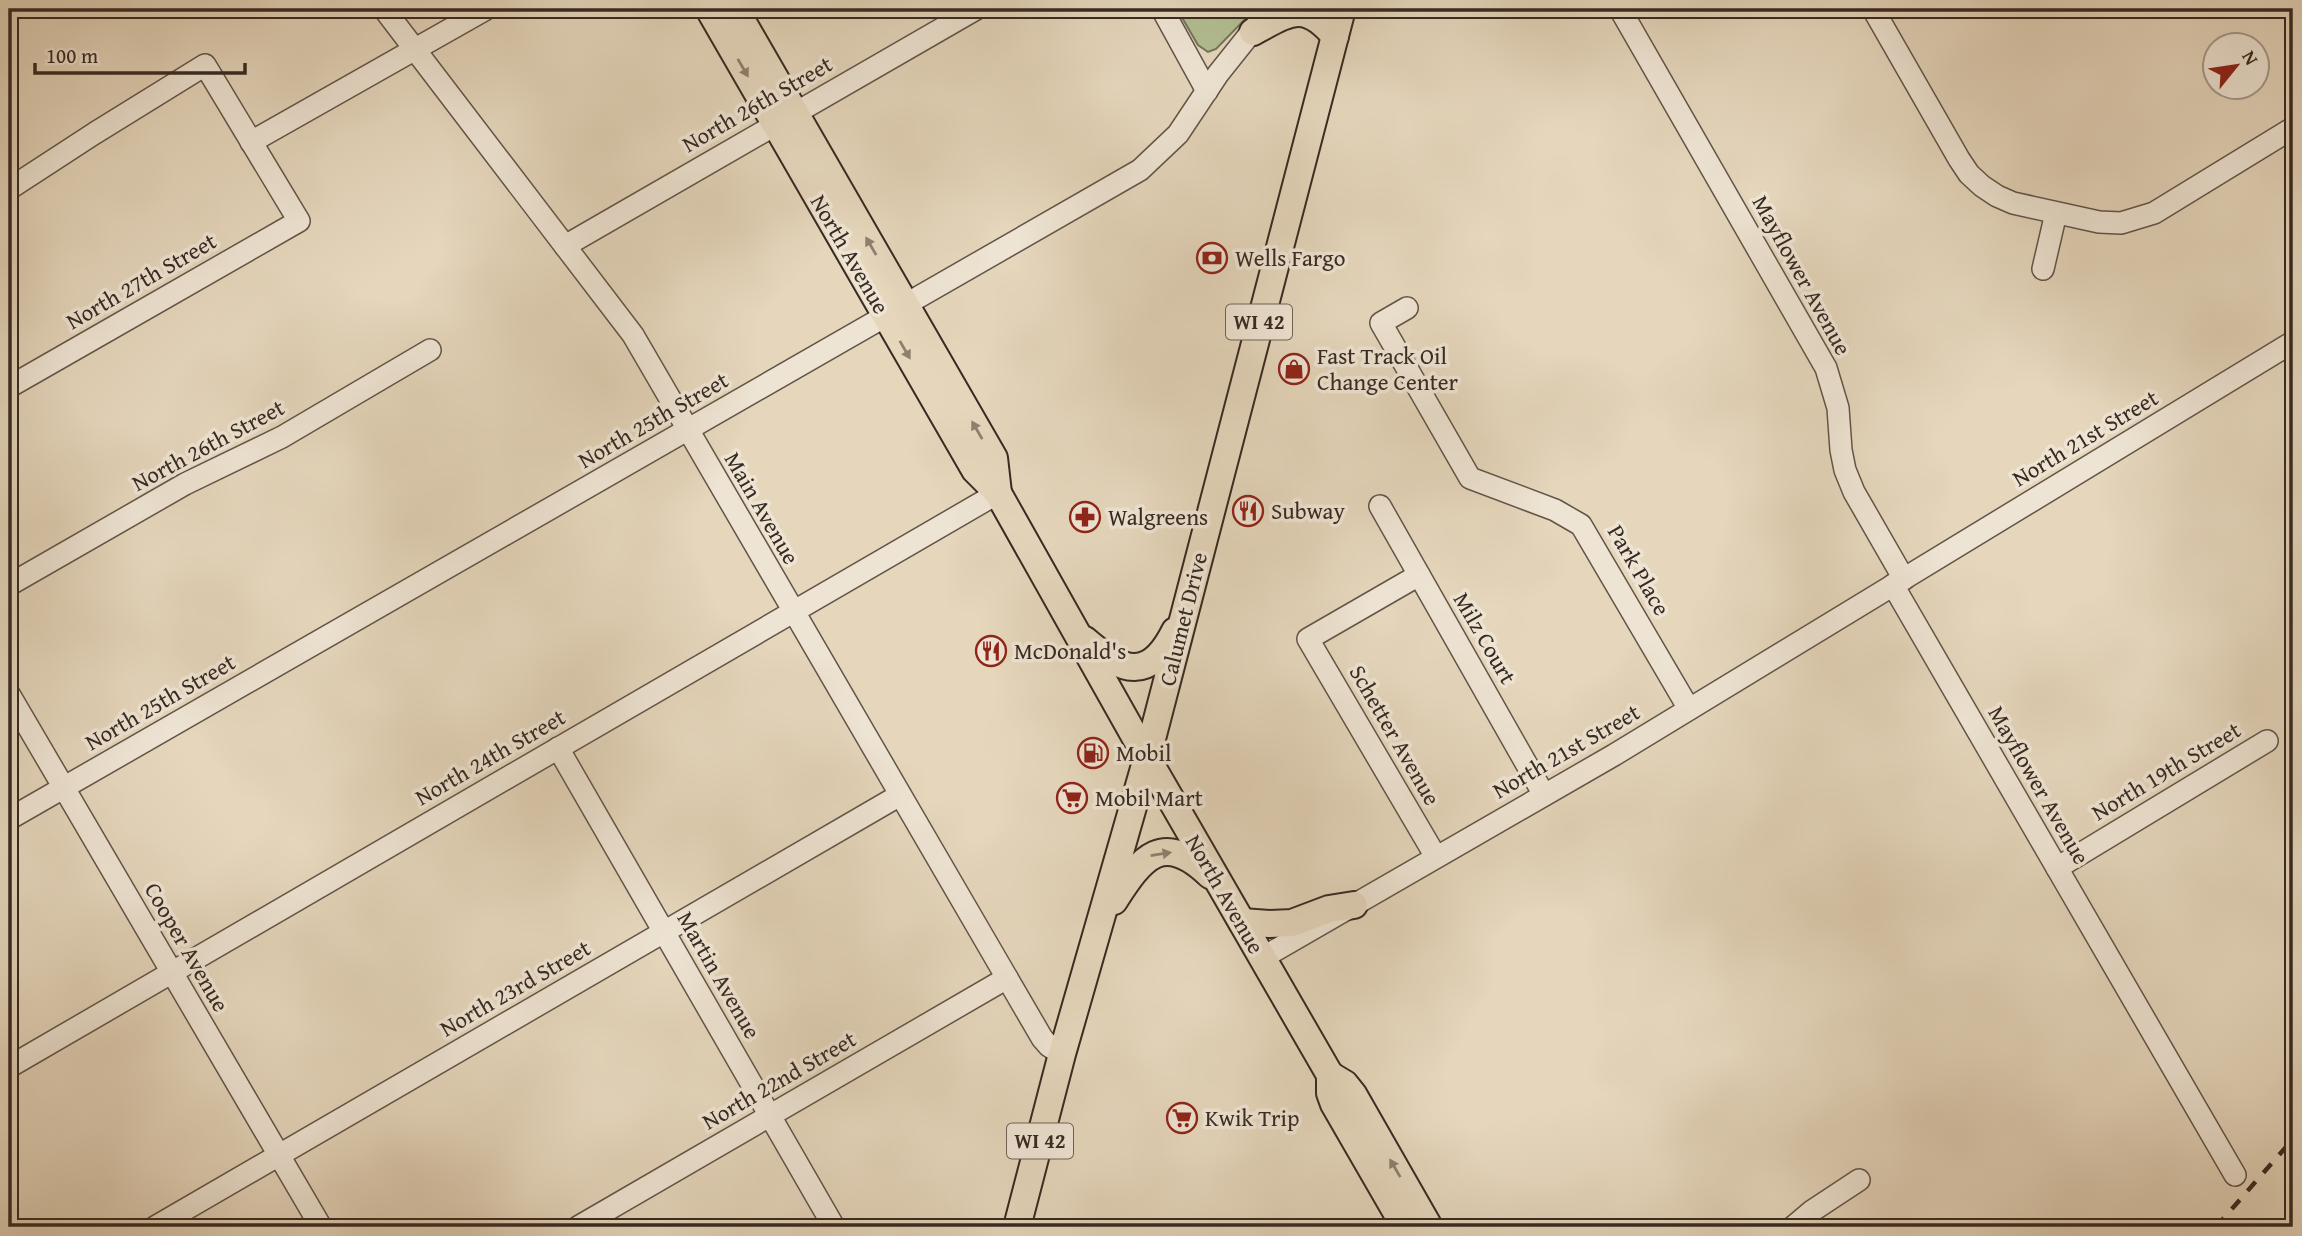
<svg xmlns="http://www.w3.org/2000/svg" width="2302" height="1236" font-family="'Gentium Book Plus',serif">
	<rect width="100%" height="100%" fill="#e5d6bc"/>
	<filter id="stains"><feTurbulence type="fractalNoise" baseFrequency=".00286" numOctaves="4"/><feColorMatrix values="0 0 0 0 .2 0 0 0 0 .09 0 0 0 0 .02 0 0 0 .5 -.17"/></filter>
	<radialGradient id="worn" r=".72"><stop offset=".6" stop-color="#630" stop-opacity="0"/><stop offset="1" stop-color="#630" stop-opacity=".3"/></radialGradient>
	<path fill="#b2be92" stroke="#74745a" stroke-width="2" d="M1177 9H1255L1216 49 1208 52 1198 45Z"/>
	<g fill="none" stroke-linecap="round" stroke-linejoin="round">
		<g stroke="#625548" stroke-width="24">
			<g id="minor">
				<path d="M384 9 633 335 1042 1038 1049 1046 1062 1054"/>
				<path d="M1162 9 1207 91"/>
				<path d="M1620 9 1826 368 1838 408 1841 450 1845 470 1854 492 1904 579"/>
				<path d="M1873 9 1959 159 1969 174 1982 186 1997 196 2013 203 2099 222 2121 223 2154 213 2293 128"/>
				<path d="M2293 9V10"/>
				<path d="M251 142 486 9"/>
				<path d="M9 189 95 133 205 65 299 221 9 387"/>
				<path d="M565 246 976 9"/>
				<path d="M2043 269 2056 213"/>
				<path d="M1407 308 1381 323 1470 478 1555 510 1581 525 1689 709"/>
				<path d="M1380 506 1544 795"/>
				<path d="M1419 575 1308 639 1436 857"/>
				<path d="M9 585 185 484 282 437 430 350"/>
				<path d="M1893 585 2235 1175"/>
				<path d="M9 694 321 1227"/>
				<path d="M558 748 834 1227"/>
				<path d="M9 819 1140 170 1178 134 1218 74 1261 20"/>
				<path d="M2057 868 2267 741"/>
				<path d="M1262 958 1614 755 2293 342"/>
				<path d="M9 1067 998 493"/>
				<path d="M155 1227 900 795"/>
				<path d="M578 1227 1007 978"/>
				<path d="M1793 1227 1812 1211 1859 1180"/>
			</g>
		</g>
		<g stroke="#372a22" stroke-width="30">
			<g id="major">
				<path d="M709 9 975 470 998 493 1147 758 1330 1075V1093L1334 1104 1405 1227"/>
				<path d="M735 9 994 458 998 493"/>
				<path d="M1253 32C1290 12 1304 0 1335 36"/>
				<path d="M1085 640C1122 672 1149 683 1175 631"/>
				<path d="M1114 901C1142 857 1163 830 1210 875"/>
				<path d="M1242 922 1269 924 1292 923 1329 909 1354 905"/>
				<path d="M1330 1075 1345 1084 1353 1094 1429 1227"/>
				<path d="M1017 1227 1062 1054 1147 758 1342 9"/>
			</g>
		</g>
		<use href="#minor" stroke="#eee4d3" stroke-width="21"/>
		<use href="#major" stroke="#e5d6bc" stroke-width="26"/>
		<path stroke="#372a22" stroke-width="4.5" stroke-dasharray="12 12" stroke-linecap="butt" d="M2216 1227 2293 1139"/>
	</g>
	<defs><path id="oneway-solid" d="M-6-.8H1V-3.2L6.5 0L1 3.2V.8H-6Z" transform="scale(1.75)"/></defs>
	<g fill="#8e806f">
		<use href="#oneway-solid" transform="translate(743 68) rotate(60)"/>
		<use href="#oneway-solid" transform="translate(871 246) rotate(-120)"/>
		<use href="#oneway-solid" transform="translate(905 350) rotate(60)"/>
		<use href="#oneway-solid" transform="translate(977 430) rotate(-120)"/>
		<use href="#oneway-solid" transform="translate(1161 854) rotate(-9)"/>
		<use href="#oneway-solid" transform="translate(1395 1168) rotate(-120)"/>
	</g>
	<defs>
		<g id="bank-ring" transform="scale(1.575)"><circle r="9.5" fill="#eee4d3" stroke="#8f2418" stroke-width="1.5"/><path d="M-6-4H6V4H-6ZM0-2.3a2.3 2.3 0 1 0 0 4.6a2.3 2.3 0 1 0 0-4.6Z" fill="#8f2418"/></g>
		<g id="shop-ring" transform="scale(1.575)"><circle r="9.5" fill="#eee4d3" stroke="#8f2418" stroke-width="1.5"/><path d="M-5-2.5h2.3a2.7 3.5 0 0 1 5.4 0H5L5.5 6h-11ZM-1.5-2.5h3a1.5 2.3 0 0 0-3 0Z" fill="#8f2418"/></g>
		<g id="restaurant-ring" transform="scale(1.575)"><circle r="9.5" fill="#eee4d3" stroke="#8f2418" stroke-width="1.5"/><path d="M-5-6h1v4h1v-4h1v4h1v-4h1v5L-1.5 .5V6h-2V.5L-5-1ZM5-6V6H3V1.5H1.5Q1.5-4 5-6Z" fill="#8f2418"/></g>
		<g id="pharmacy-ring" transform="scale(1.575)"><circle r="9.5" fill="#eee4d3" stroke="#8f2418" stroke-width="1.5"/><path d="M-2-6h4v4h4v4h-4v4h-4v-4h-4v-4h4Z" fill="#8f2418"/></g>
		<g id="fuel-ring" transform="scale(1.575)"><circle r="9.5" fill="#eee4d3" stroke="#8f2418" stroke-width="1.5"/><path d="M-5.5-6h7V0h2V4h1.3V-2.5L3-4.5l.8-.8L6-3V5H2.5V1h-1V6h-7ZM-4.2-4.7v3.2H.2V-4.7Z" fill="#8f2418"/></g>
		<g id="supermarket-ring" transform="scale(1.575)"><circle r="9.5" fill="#eee4d3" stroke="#8f2418" stroke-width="1.5"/><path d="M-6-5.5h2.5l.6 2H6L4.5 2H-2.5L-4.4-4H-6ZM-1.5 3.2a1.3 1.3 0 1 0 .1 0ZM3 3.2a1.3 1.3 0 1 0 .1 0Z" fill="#8f2418"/></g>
	</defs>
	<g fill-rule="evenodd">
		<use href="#bank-ring" x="1212" y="258"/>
		<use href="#shop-ring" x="1294" y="369"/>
		<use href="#restaurant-ring" x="1248" y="511"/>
		<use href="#pharmacy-ring" x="1085" y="517"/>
		<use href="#restaurant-ring" x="991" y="651"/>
		<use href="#fuel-ring" x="1093" y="753"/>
		<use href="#supermarket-ring" x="1072" y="798"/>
		<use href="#supermarket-ring" x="1182" y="1118"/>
	</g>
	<g text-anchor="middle" stroke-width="7" stroke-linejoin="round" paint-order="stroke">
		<g fill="#eee4d3" stroke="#6e6257" stroke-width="2">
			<rect x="1226" y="304.5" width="66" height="35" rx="5"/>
			<rect x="1007" y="1123.5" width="66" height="35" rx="5"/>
		</g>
		<g font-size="21" font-weight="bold" fill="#372a22">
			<text x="1259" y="329">WI 42</text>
			<text x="1040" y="1148">WI 42</text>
		</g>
		<g font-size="23" fill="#372a22" stroke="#eee4d3">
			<text transform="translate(757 104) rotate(-30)" y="8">North 26th Street</text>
			<text transform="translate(850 254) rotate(60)" y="8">North Avenue</text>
			<text transform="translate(1802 275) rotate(61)" y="8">Mayflower Avenue</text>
			<text transform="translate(141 281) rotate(-30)" y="8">North 27th Street</text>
			<text transform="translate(653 420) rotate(-30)" y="8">North 25th Street</text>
			<text transform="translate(2085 438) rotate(-31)" y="8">North 21st Street</text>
			<text transform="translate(208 445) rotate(-28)" y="8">North 26th Street</text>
			<text transform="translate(762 508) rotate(60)" y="8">Main Avenue</text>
			<text transform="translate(1639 570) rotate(60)" y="8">Park Place</text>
			<text transform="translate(1183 619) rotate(-76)" y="8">Calumet Drive</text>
			<text transform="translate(1485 638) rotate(60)" y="8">Milz Court</text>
			<text transform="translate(160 702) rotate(-30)" y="8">North 25th Street</text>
			<text transform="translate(1395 735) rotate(60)" y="8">Schetter Avenue</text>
			<text transform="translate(1566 751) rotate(-30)" y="8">North 21st Street</text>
			<text transform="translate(490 757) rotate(-30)" y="8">North 24th Street</text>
			<text transform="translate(2166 771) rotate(-31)" y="8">North 19th Street</text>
			<text transform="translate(2039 785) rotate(60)" y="8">Mayflower Avenue</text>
			<text transform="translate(1225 894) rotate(60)" y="8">North Avenue</text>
			<text transform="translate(187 947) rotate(60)" y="8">Cooper Avenue</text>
			<text transform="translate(719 975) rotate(60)" y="8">Martin Avenue</text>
			<text transform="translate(515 988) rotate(-30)" y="8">North 23rd Street</text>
			<text transform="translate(779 1080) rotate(-30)" y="8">North 22nd Street</text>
		</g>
		<g font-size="23" fill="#372a22" stroke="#eee4d3" text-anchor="start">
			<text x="1235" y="266">Wells Fargo</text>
			<text x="1317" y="364">Fast Track Oil<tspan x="1317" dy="26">Change Center</tspan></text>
			<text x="1271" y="519">Subway</text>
			<text x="1108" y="525">Walgreens</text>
			<text x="1014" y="659">McDonald's</text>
			<text x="1116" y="761">Mobil</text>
			<text x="1095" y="806">Mobil Mart</text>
			<text x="1205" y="1126">Kwik Trip</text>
		</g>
	</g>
	<rect width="2302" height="1236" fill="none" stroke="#e5d6bc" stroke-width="35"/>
	<rect x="10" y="10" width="2281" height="1215" fill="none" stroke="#372a22" stroke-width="3.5"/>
	<rect x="18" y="18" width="2267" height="1201" fill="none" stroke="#372a22" stroke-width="2"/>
	<g transform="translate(2236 66) rotate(60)"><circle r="33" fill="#eee4d3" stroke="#a59a8c" stroke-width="2"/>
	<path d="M0-5L12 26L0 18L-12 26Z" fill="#8f2418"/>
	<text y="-10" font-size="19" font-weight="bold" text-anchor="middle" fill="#372a22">N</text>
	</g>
	<path d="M35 63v10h210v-10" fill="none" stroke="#372a22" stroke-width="3.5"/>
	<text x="46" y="63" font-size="21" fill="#372a22" stroke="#eee4d3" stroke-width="5" paint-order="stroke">100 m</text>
	<rect width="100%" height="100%" filter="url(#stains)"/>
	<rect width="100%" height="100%" fill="url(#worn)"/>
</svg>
